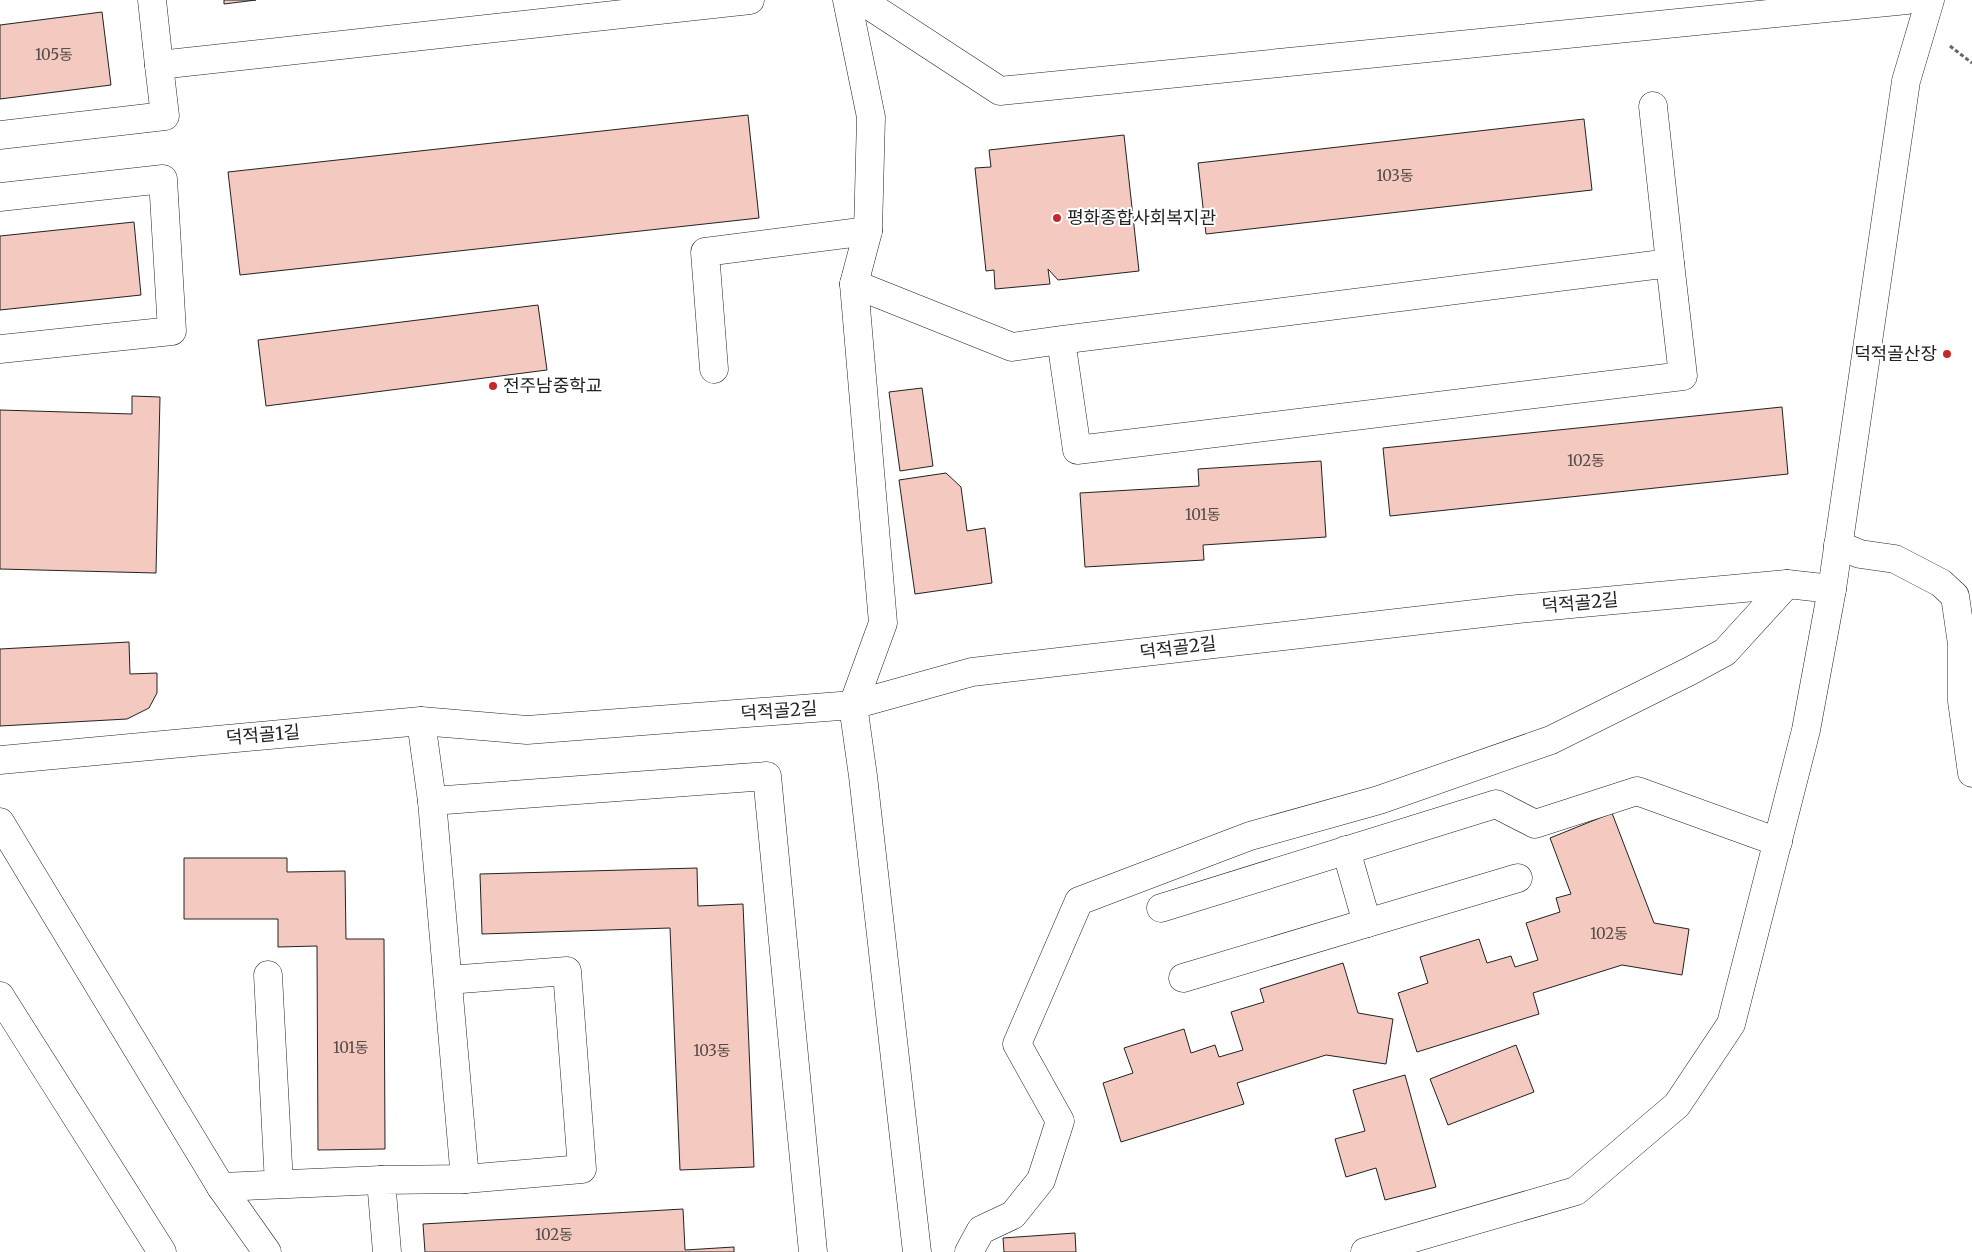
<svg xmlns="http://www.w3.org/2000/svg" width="1972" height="1252" font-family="Merriweather,'Noto Sans KR',serif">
	<rect width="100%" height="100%" fill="#fff"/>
	<g fill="#f3c9c0" stroke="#222">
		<path d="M224 0H256L224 4Z"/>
		<path d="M102 12 111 85 0 99V25Z"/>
		<path d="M748 115 759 218 240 275 228 172Z"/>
		<path d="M1584 119 1592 190 1206 234 1198 163Z"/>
		<path d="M1124 135 1139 271 1058 280 1048 269 1050 284 995 289 994 270 986 271 975 168 991 167 989 150Z"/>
		<path d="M134 222 141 295 0 310V236Z"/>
		<path d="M538 305 547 370 266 406 258 340Z"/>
		<path d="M922 388 933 466 900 471 889 392Z"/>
		<path d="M132 396 160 397 156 573 0 569V410L132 414Z"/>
		<path d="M1782 407 1788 474 1390 516 1383 448Z"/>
		<path d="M1321 461 1326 537 1203 545 1204 560 1085 567 1080 493 1199 486 1198 469Z"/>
		<path d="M946 473 961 487 967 531 985 528 992 583 915 594 899 480Z"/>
		<path d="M129 642 130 674 157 673V693L149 708 127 719 0 726V649Z"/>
		<path d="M1612 813 1654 923 1689 929 1682 975 1622 965 1533 993 1539 1014 1417 1052 1398 993 1428 983 1420 957 1479 939 1487 963 1511 956 1515 967 1538 960 1526 923 1560 912 1556 898 1571 894 1550 838Z"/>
		<path d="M184 858H287V872L345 871 346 939H384L385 1149 318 1150 317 946 278 947V919H184Z"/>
		<path d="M697 868 698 906 743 904 754 1167 680 1170 670 928 482 934 480 874Z"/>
		<path d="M1343 963 1358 1013 1393 1019 1386 1064 1326 1055 1237 1083 1244 1104 1121 1142 1103 1083 1133 1073 1124 1048 1184 1029 1191 1053 1215 1045 1219 1057 1243 1050 1231 1012 1264 1002 1260 989Z"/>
		<path d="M1516 1045 1534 1092 1448 1125 1430 1079Z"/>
		<path d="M1405 1075 1436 1187 1385 1200 1376 1168 1346 1177 1335 1139 1365 1131 1353 1090Z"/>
		<path d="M683 1209 685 1250 734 1247V1252H425L423 1224Z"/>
		<path d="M1075 1233 1076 1252H1004L1003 1238Z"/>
	</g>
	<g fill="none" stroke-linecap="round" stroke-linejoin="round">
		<g stroke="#222" stroke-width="29">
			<g id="minor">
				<path d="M152 0 159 65"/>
				<path d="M847 0 871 117 868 231 854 284 883 623 853 705 863 776 917 1252"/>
				<path d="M861 0 1000 91 1907 0"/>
				<path d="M1653 106 1670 263"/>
				<path d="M0 135 165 116 159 65 750 0"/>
				<path d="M0 197 163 179 172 331 0 349"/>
				<path d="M854 284 1012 347 1061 340 1670 263 1683 376 1077 450 1061 340"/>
				<path d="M714 369 705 252 868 231"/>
				<path d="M1838 545 1860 554 1895 559 1941 583 1955 596 1962 644V701L1972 773"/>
				<path d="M0 760 421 721 527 730 853 705 972 672 1518 609 1787 584 1832 589"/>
				<path d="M432 801 767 776 813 1252"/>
				<path d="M0 822 221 1187 267 1252"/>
				<path d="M1161 908 1496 804 1535 824 1637 791 1778 842"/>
				<path d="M1367 923 1518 878"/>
				<path d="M268 975 279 1184"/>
				<path d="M1183 978 1367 923 1346 850"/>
				<path d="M448 980 567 971 582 1169 465 1179"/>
				<path d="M0 996 162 1252"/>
				<path d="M221 1187 381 1180"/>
				<path d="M387 1252 381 1180 465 1179 432 801 421 721"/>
				<path d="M969 1252 981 1230 1013 1215 1041 1180 1060 1121 1017 1044 1079 901 1250 836 1379 800 1551 740 1690 671 1725 652 1787 584"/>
				<path d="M1365 1252 1576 1191 1677 1105 1731 1024 1806 730 1832 589 1906 81 1930 0"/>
			</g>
		</g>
		<path stroke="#646464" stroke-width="3" stroke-dasharray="4 2.5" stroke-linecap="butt" d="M1950 46 1972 63"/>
		<use href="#minor" stroke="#fff" stroke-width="28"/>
	</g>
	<g fill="#c62828" stroke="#fff" stroke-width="2">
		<circle cx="1057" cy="218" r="5"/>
		<circle cx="1947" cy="354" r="5"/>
		<circle cx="493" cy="386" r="5"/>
	</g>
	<g text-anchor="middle" stroke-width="4" stroke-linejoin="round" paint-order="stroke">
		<g font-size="15" fill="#564c4a">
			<text x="54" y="60">105동</text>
			<text x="1395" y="181">103동</text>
			<text x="1586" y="466">102동</text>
			<text x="1203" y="520">101동</text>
			<text x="1609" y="939">102동</text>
			<text x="351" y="1053">101동</text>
			<text x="712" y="1056">103동</text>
			<text x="554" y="1240">102동</text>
		</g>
		<g font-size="18" fill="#222" stroke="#fff" text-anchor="start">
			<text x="1067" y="224">평화종합사회복지관</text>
			<text x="1937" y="360" text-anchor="end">덕적골산장</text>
			<text x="503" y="392">전주남중학교</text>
		</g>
		<g font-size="18" fill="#222" stroke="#fff">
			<text transform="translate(1580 603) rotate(-5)" y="6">덕적골2길</text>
			<text transform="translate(1178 648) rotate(-7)" y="6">덕적골2길</text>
			<text transform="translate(779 711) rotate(-4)" y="6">덕적골2길</text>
			<text transform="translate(263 735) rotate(-5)" y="6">덕적골1길</text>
		</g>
	</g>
</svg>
